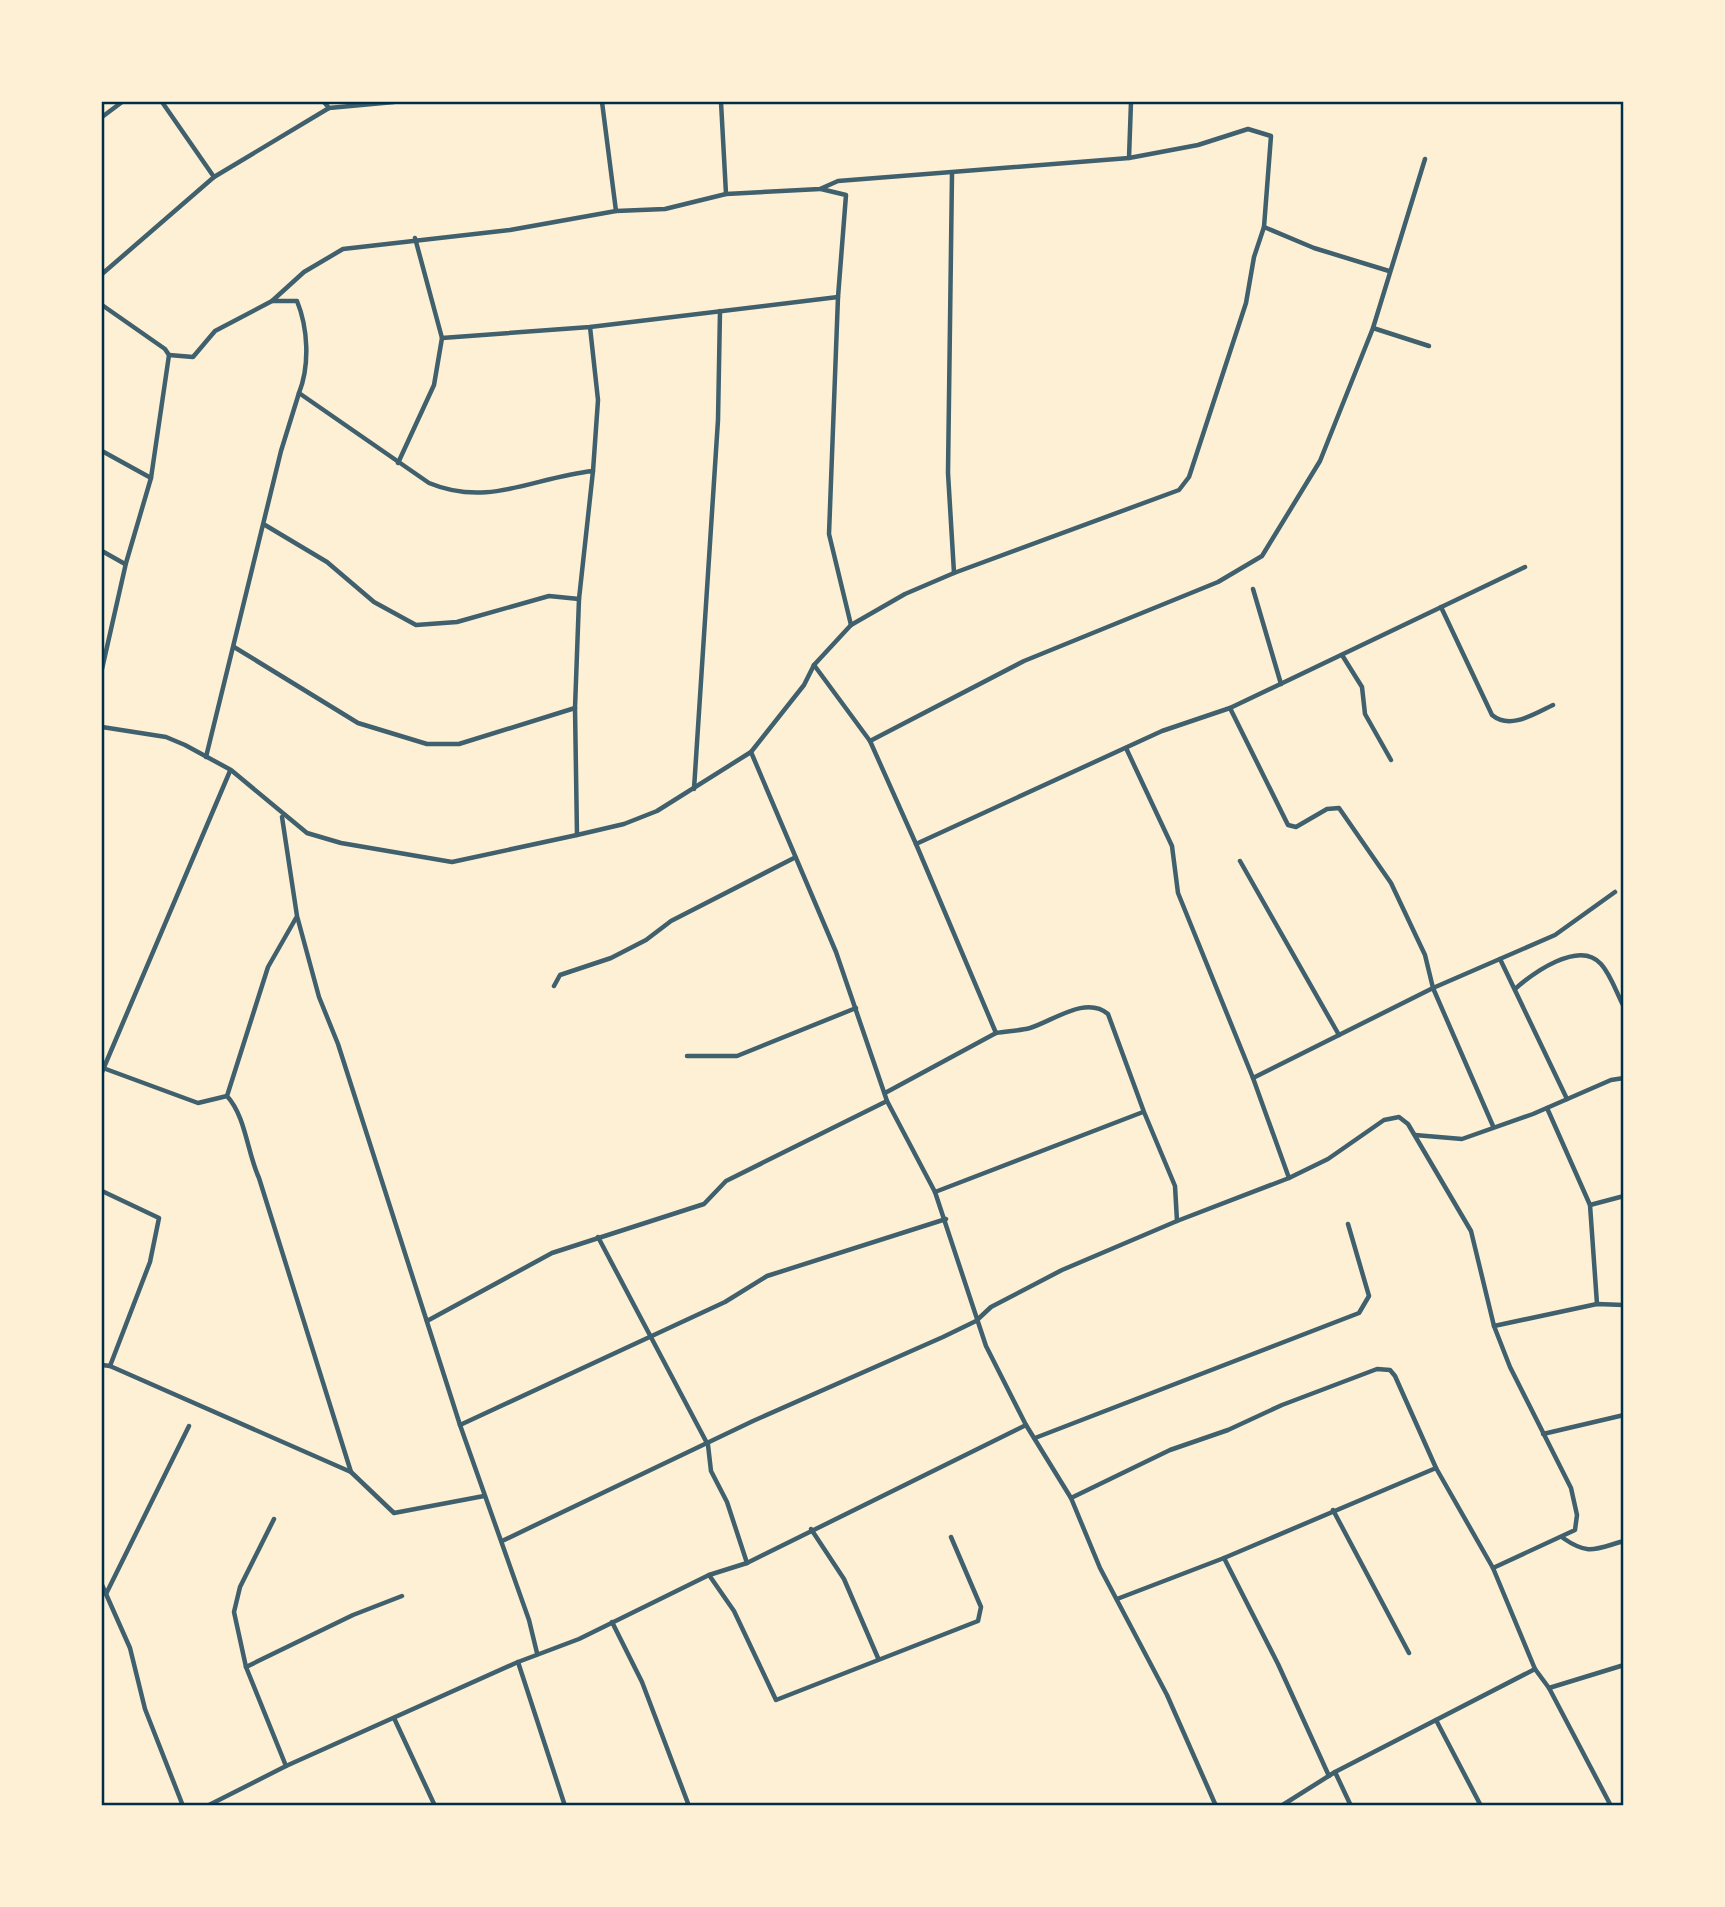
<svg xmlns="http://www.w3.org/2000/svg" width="1725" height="1907" font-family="'Archivo Narrow',sans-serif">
	<rect width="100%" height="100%" fill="#fdf0d5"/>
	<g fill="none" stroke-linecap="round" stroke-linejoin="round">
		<g stroke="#3f606c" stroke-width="4.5">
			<path d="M162 102 214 177"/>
			<path d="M324 102 329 108"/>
			<path d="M602 102 616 211"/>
			<path d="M721 102 726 194"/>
			<path d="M102 117 122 102"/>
			<path d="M1129 158 1131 102"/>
			<path d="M952 174 948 473 954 573"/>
			<path d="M821 189 846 195 838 297 829 534 851 625"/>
			<path d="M1264 227 1314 248 1389 271"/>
			<path d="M102 274 214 177 329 108 394 102"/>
			<path d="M272 301H297C308 328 310 365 299 393L429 483C489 508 534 477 593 471L579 599 575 708 577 835"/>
			<path d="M102 305 165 349 169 355"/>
			<path d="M590 327 598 400 593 471"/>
			<path d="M1373 328 1429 346"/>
			<path d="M442 338 590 327 838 297"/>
			<path d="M102 451 151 478"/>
			<path d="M398 463 434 385 442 338 415 238"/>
			<path d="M265 525 327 562 374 602 416 625 457 622 549 596 579 599"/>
			<path d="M102 551 125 564"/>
			<path d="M1253 589 1281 684"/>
			<path d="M1441 607 1492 715C1510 730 1534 714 1553 705"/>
			<path d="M234 647 358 723 427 744H459L575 708"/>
			<path d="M1342 655 1362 687 1365 714 1391 760"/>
			<path d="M814 665 870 741 916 844 1162 731 1230 708 1525 567"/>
			<path d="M102 669 126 563 151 478 169 355 193 357 215 331 272 301 304 272 343 249 510 230 616 211 665 209 726 194 820 189 838 181 1129 158 1198 145 1248 129 1271 136 1264 227 1254 257 1246 303 1189 477 1179 490 954 573 905 594 851 625 814 665 804 685 751 752 657 811 624 824 577 835 452 862 341 843 307 833 231 770 185 745 166 737 102 727"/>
			<path d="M1230 708 1288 825 1296 827 1327 809 1339 808 1391 883 1425 955 1433 988 1493 1126"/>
			<path d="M870 741 1024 661 1218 582 1262 556 1320 461 1373 328 1425 159"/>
			<path d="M1126 748 1172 846 1178 893 1253 1078 1289 1178"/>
			<path d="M751 752 836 952 887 1101 935 1192 986 1346 1026 1425 1071 1498 1100 1568 1167 1695 1216 1806"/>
			<path d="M206 757 281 451 299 393"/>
			<path d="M694 789 718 420 720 311"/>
			<path d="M282 817 297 916 319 997 338 1044 460 1425 529 1620 537 1653"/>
			<path d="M916 844 996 1033C1007 1031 1019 1031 1030 1028 1053 1021 1086 995 1108 1014L1144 1112 1175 1186 1177 1221"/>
			<path d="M1240 861 1339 1035"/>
			<path d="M296 918 268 967 227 1096C246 1117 247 1152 259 1178L351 1472 394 1513 484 1496"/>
			<path d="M1500 959 1567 1099"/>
			<path d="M554 986 560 975 611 958 646 940 671 921 794 858"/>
			<path d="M1515 989C1532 974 1579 939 1601 964 1611 975 1617 994 1624 1007"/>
			<path d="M687 1056H737L856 1008"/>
			<path d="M103 1068 198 1103 227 1096"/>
			<path d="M102 1072 230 771"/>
			<path d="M1253 1078 1433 988 1555 935 1615 892"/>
			<path d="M885 1093 996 1033"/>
			<path d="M1547 1108 1590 1205 1597 1304"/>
			<path d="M1415 1135 1462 1139 1533 1114 1611 1080 1624 1078"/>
			<path d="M102 1191 159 1218 150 1262 110 1366 102 1365"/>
			<path d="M935 1192 1143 1112"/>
			<path d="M1590 1205 1624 1196"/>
			<path d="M598 1237 708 1445 711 1471 727 1502 747 1563"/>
			<path d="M427 1321 552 1253 704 1204 726 1181 887 1101"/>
			<path d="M1494 1326 1597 1304 1624 1305"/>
			<path d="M110 1366 351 1472"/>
			<path d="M460 1425 725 1302 767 1276 946 1219"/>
			<path d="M1543 1434 1624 1415"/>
			<path d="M1035 1438 1359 1313 1369 1296 1348 1224"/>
			<path d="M1071 1498 1170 1450 1228 1430 1282 1405 1377 1369 1390 1370 1395 1376 1436 1468"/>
			<path d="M1333 1510 1409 1653"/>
			<path d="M274 1519 240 1587 234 1612 246 1667 286 1766"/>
			<path d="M811 1529 844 1579 878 1658"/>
			<path d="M1563 1538C1589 1556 1595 1549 1624 1541"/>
			<path d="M502 1541 753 1421 943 1337 976 1321 991 1307 1062 1270 1177 1221 1289 1178 1328 1159 1384 1120 1399 1117 1408 1124 1471 1231 1494 1326 1510 1367 1571 1488 1577 1515 1575 1530 1493 1568"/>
			<path d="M1224 1558 1278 1664 1329 1776"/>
			<path d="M709 1575 734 1611 776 1700 978 1621 981 1607 951 1537"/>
			<path d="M102 1585 130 1648 145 1709 183 1806"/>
			<path d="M106 1594 189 1426"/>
			<path d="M1117 1599 1224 1558 1436 1468 1493 1568 1535 1669 1549 1688 1611 1806"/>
			<path d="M612 1622 642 1682 689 1806"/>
			<path d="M518 1662 565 1806"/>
			<path d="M246 1667 353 1615 402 1596"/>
			<path d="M1549 1688 1624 1665"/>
			<path d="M394 1718 435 1806"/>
			<path d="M1436 1720 1481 1806"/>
			<path d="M1335 1772 1351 1806"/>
			<path d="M207 1806 286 1766 518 1662 579 1639 709 1575 747 1563 1026 1425"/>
			<path d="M1281 1806 1335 1772 1535 1669"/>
		</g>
	</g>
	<rect width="1725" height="1907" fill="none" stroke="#fdf0d5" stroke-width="206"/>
	<rect x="103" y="103" width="1519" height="1701" fill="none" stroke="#003049" stroke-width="2.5"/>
</svg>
